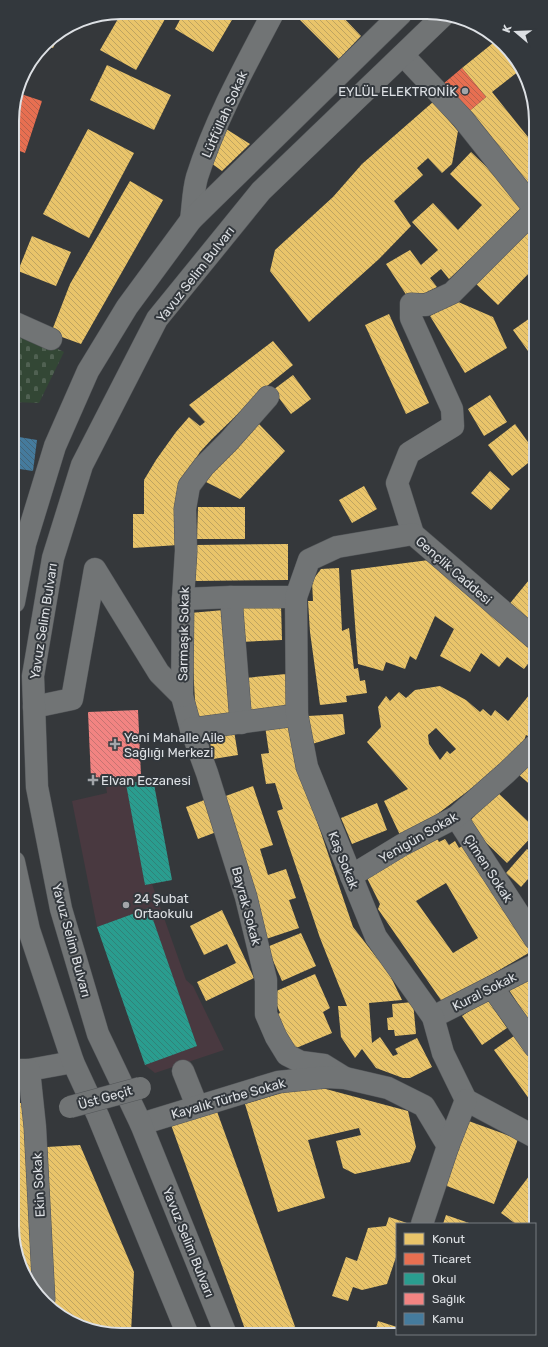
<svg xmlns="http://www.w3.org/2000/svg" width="548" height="1347" font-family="Rubik,sans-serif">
	<defs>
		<pattern id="cemetery-stones" width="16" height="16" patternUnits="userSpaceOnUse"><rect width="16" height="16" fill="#334735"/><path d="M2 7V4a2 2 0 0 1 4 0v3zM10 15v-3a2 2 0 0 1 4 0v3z" fill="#506152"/></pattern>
		<pattern id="homes-back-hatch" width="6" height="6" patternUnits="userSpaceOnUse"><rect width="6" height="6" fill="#e9c46a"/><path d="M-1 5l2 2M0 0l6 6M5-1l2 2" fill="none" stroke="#bfa460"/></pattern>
		<pattern id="shops-back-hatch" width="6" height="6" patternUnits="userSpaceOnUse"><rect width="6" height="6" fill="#e76f51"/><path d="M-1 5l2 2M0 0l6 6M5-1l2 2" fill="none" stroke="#b6624d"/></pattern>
		<pattern id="schools-back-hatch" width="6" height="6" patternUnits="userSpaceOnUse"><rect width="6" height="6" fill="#2a9d8f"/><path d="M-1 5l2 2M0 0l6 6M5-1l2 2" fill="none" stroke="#318278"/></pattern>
		<pattern id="health-back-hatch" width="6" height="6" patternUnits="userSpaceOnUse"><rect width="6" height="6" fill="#f28482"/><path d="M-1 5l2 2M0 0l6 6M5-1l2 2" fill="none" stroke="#c67472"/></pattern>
		<pattern id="public-back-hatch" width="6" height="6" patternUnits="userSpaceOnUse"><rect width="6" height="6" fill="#457b9d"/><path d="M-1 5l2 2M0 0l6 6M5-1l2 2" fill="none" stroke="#446579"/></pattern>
	</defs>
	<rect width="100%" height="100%" fill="#35383b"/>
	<path fill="#493940" d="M153 779 172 880 152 884 186 980 193 986 224 1050 155 1073 145 1065 97 927 72 801 107 793 106 786 126 784Z"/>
	<path fill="url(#cemetery-stones)" d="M13 328 64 352 39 403 13 402Z"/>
	<g fill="url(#homes-back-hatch)" fill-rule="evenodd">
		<path d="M122 12H169L136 70 100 50Z"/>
		<path d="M184 12 230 13H236L213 52 175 29Z"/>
		<path d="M293 13H339L361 36 339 59Z"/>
		<path d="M60 32 53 48 45 44 49 39Z"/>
		<path d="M498 39 519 71 492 92 532 142 533 193 467 113 486 97 462 68Z"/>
		<path d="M107 65 171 95 154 130 90 100Z"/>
		<path d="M532 95V108L526 100Z"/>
		<path d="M433 102 458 131 452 164 442 173 428 158 417 168 423 175 394 201 411 226 379 259 309 322 270 271 275 250 333 197 362 164Z"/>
		<path d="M223 127 250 144 222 171 211 163Z"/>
		<path d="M88 129 134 153 89 238 43 214Z"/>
		<path d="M471 152 525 204 478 252 449 279 441 269 430 278 437 287 425 293 407 296 386 264 410 250 421 265 438 250 412 222 433 203 458 230 482 205 450 174Z"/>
		<path d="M12 177 17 178 13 193H12Z"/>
		<path d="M130 181 163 200 81 344 51 333 70 284Z"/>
		<path d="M533 219V269L498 305 473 281Z"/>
		<path d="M32 236 71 252 56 286 18 271Z"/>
		<path d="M456 301 493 317 507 348 465 373 430 316Z"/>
		<path d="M389 314 429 403 406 414 365 325Z"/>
		<path d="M533 316V358L513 330Z"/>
		<path d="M273 341 293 365 267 386 212 439 200 452 183 478 178 545 133 548V514H144V480L156 460 176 432 189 417 200 426 205 422 189 405Z"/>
		<path d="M293 375 311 399 291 414 273 390Z"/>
		<path d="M490 395 507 422 484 436 468 409Z"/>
		<path d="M257 422 285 451 240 499 200 479Z"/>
		<path d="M515 424 533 449V459L512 476 488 445Z"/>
		<path d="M490 471 510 489 491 510 471 493Z"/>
		<path d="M13 485 19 486 14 507H13Z"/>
		<path d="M364 486 377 509 352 523 339 500Z"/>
		<path d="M198 507H245V539H197Z"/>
		<path d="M288 544V580L195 581V545Z"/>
		<path d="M429 560 534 645V656L524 669 507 657 499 667 481 653 470 672 440 656 454 629 435 616 416 660 410 656 405 669 386 662 383 671 358 664 351 570Z"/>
		<path d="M339 568 342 631 349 628 354 669 358 668 360 681 365 680 367 693 346 696 347 702 320 705 310 632 308 601H313L312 581 321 569Z"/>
		<path d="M529 580 534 583V624L507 607Z"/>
		<path d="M281 605 282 640 240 642 239 608Z"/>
		<path d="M224 610 231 715 196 718 190 613Z"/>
		<path d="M286 674 289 708 249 713 245 678Z"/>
		<path d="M440 686 466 700 480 712 483 709 491 716 495 710 508 721 530 694 534 697V739L526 735 520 752 424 824 400 835 384 801 408 789 367 742 381 727 378 707 386 696 390 701 399 692 406 698 415 690ZM436 728 456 749 450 754 447 751 440 760 429 744 428 735Z"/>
		<path d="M343 714 345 734 312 744 308 716Z"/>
		<path d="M294 721 301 774 353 927 377 958 382 959 402 1000 369 1003 372 1043 380 1037 393 1056 398 1054 395 1049 417 1038 432 1067 410 1078H403L376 1068 362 1049 355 1058 341 1037 338 1006H347L320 938 277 811 283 809 275 783 266 784 261 754 269 753 265 726Z"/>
		<path d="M234 731 238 755 213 759 209 736Z"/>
		<path d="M534 756V788L518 774Z"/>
		<path d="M253 786 273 845 260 849 268 875 286 869 296 898 289 900 299 928 266 939 223 797Z"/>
		<path d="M497 792 535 828V833L507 863 467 824Z"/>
		<path d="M207 799 219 831 198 839 186 807Z"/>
		<path d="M377 803 387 830 352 844 341 818Z"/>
		<path d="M434 833 439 842 445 839 449 845 455 841 459 848 467 843 532 951 443 1003 378 909 380 904 366 876ZM446 883 478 938 453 953 416 901Z"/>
		<path d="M527 849 535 856V871L521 887 506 873Z"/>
		<path d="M222 910 254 978 206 1001 197 982 236 963 227 944 204 955 190 926Z"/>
		<path d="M301 933 316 966 282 981 267 947Z"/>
		<path d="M535 973V1030L509 990Z"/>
		<path d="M315 974 330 1008 323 1012 332 1033 289 1051 274 1016 280 1013 272 993Z"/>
		<path d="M487 999 507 1028 482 1045 462 1016Z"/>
		<path d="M413 1002 416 1034 395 1036 394 1030H388L387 1018 393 1017 392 1004Z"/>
		<path d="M514 1036 535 1064V1107L494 1050Z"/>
		<path d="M322 1088 408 1111 416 1147 410 1162 355 1174 343 1168 336 1141 361 1135 359 1128 308 1140 325 1198 278 1212 245 1104 292 1090Z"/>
		<path d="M15 1103H24L33 1281 16 1254Z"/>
		<path d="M215 1106 297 1332H246L170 1122Z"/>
		<path d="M463 1119 518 1139 494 1204 439 1183Z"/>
		<path d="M80 1145 134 1272 131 1333H100L55 1311 47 1147Z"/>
		<path d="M536 1167V1224H516L501 1213Z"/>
		<path d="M446 1215 472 1224H443Z"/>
		<path d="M389 1217 410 1224H397V1254L387 1284 362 1290 353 1287 348 1301 332 1296 346 1257 357 1261 368 1228 386 1226Z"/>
		<path d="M378 1321 397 1327V1332H375Z"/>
	</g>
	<g fill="url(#shops-back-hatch)">
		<path d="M462 68 486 97 467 113 443 84Z"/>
		<path d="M18 93 42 101 25 153 12 148V114Z"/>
	</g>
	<g fill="url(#schools-back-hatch)">
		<path d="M153 779 172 880 145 885 126 784Z"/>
		<path d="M149 908 197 1046 145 1065 97 927Z"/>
	</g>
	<path fill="url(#health-back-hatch)" d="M138 710 141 776 91 779 88 712Z"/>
	<path fill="url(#public-back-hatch)" d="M13 436 37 440 33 471 13 468Z"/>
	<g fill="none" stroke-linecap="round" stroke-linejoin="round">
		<g stroke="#535659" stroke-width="23">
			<g id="street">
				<path d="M403 55 463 119 533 207"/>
				<path d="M191 220C193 206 193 191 197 177 215 120 245 66 273 13"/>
				<path d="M13 322 51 339"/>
				<path d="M268 397 229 441 204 466 189 486 185 509 186 551 183 599 182 696 191 729 207 773 246 897 266 980V1014L276 1037 287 1055 301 1062 324 1065 345 1078"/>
				<path d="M413 534 397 483 409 453 453 426 452 409 411 318V304L426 305 452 293 533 212"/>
				<path d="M231 597 241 723"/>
				<path d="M183 599 231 597H296"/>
				<path d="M34 707 72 699 95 569 159 673 182 696"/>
				<path d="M191 729 297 715"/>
				<path d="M456 817 535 939"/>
				<path d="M351 876 402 845 456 817 506 773 534 746"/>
				<path d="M492 987 535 1047"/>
				<path d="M433 1017 535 965"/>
				<path d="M15 1070H29L73 1062"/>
				<path d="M29 1070 35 1127 44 1300"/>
				<path d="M183 1071 197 1106"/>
				<path d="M466 1100 443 1053 433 1017 376 937 307 767 297 715 296 597 309 560 337 547 413 534 534 638"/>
				<path d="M466 1100 535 1137"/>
				<path d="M141 1124 278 1082 327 1077 345 1078 388 1088 424 1106 448 1146"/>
				<path d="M422 1224 448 1146 466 1100"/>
			</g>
		</g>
		<g stroke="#535659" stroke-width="23">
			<g id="secondary">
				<path d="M14 602 25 544 55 446 88 371 127 307 191 220 401 14"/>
				<path d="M14 862 29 930 73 1062 98 1116 187 1333"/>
				<path d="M225 1332 141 1124 98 1034 61 909 37 787 33 676 53 558 82 465 157 319 261 191 445 14"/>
			</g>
		</g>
		<use href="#street" stroke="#717475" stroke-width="22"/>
		<use href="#secondary" stroke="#717475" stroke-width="22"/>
		<g stroke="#535659" stroke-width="23" stroke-linecap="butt">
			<path id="street-bridge" d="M70 1107 140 1088"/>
		</g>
		<use href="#street-bridge" stroke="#717475" stroke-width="22"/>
	</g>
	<g fill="#a2a5a9" stroke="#33383d" stroke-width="1.5">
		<circle cx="465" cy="91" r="4"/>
		<path d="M113 738h4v4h4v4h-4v4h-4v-4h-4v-4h4z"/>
		<path d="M91 774h4v4h4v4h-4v4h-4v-4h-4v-4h4z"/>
		<circle cx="126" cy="905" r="4"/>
	</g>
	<g text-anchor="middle" stroke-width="4" stroke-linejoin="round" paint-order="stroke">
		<g font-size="13" fill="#dde0e4" stroke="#33383d" text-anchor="start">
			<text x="457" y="96" text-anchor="end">EYLÜL ELEKTRONİK</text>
			<text x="124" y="742">Yeni Mahalle Aile<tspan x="124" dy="15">Sağlığı Merkezi</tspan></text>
			<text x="101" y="785">Elvan Eczanesi</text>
			<text x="134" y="903">24 Şubat<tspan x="134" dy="15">Ortaokulu</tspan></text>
		</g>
		<g font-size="13" fill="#dde0e4" stroke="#33383d">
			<text transform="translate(224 114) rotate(-66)" y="5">Lütfüllah Sokak</text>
			<text transform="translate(195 274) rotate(-52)" y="5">Yavuz Selim Bulvarı</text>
			<text transform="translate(454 570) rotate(41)" y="5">Gençlik Caddesi</text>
			<text transform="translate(43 621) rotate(-81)" y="5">Yavuz Selim Bulvarı</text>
			<text transform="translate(183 634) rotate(-89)" y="5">Sarmaşık Sokak</text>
			<text transform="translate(418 837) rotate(-30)" y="5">Yenigün Sokak</text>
			<text transform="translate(344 860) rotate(68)" y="5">Kaş Sokak</text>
			<text transform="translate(489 868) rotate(57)" y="5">Çimen Sokak</text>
			<text transform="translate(247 906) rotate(75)" y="5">Bayrak Sokak</text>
			<text transform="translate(72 940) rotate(75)" y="5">Yavuz Selim Bulvarı</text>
			<text transform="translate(484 991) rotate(-27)" y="5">Kural Sokak</text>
			<text transform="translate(105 1097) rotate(-16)" y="5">Üst Geçit</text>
			<text transform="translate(228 1098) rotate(-16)" y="5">Kayalık Türbe Sokak</text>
			<text transform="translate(38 1185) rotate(-93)" y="5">Ekin Sokak</text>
			<text transform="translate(189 1242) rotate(68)" y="5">Yavuz Selim Bulvarı</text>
		</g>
	</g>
	<path d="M0 0H548V1347H0ZM121 19H427A102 102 0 0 1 529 121V1226A102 102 0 0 1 427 1328H121A102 102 0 0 1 19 1226V121A102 102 0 0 1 121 19Z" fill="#33383d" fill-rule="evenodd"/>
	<path fill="none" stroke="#dde0e4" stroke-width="2" d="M121 19H427A102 102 0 0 1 529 121V1226A102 102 0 0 1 427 1328H121A102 102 0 0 1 19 1226V121A102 102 0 0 1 121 19Z"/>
	<rect x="396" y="1223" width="140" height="112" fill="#33383d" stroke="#777b80"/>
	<rect x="404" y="1233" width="20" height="12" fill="#e9c46a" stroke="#777b80"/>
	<text x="432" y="1243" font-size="12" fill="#dde0e4">Konut</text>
	<rect x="404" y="1253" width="20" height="12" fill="#e76f51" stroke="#777b80"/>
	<text x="432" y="1263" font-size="12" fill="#dde0e4">Ticaret</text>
	<rect x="404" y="1273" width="20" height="12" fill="#2a9d8f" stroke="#777b80"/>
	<text x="432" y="1283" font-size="12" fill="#dde0e4">Okul</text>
	<rect x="404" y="1293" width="20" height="12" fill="#f28482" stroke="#777b80"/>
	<text x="432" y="1303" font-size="12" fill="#dde0e4">Sağlık</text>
	<rect x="404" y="1313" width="20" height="12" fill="#457b9d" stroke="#777b80"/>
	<text x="432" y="1323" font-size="12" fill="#dde0e4">Kamu</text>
	<g transform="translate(516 32) rotate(289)" stroke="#33383d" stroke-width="3" paint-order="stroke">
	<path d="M0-3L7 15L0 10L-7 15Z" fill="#dde0e4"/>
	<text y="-6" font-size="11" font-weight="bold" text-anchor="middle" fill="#dde0e4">K</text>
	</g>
</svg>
